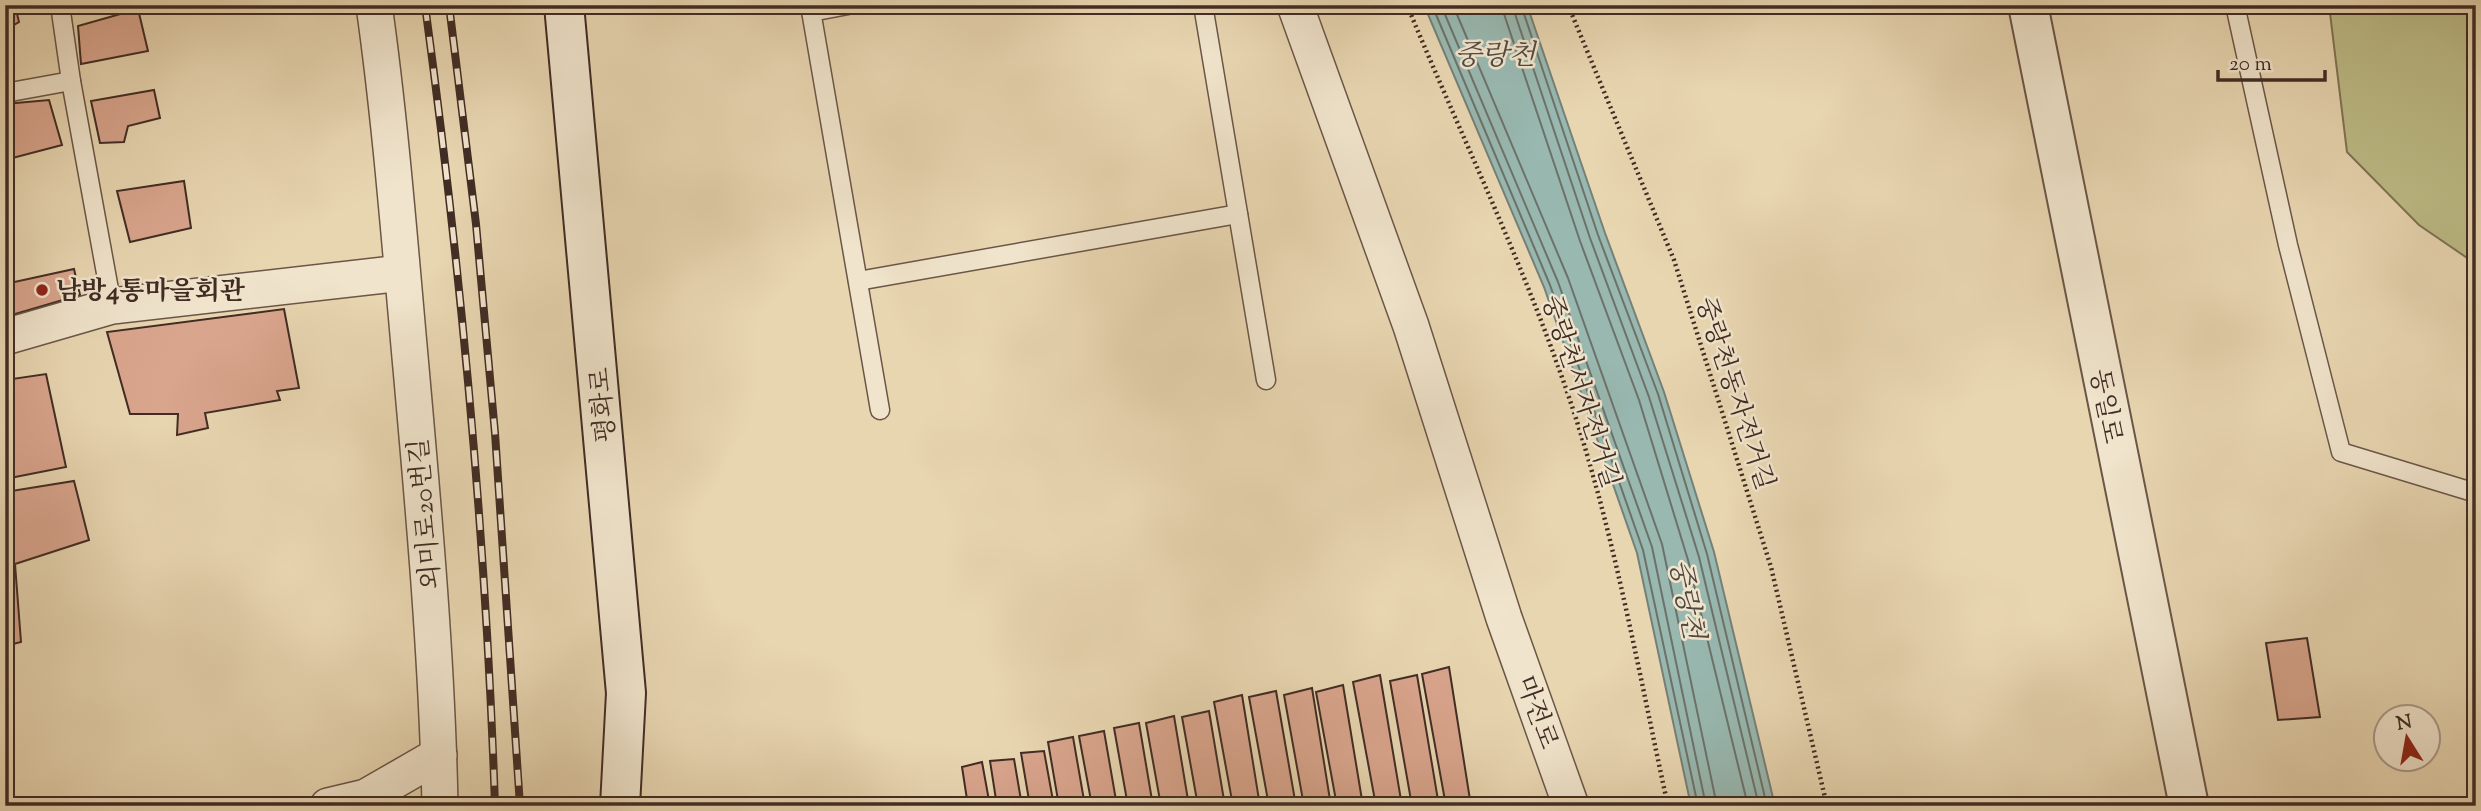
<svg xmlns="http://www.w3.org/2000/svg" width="2481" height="811" font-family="'Sorts Mill Goudy','Noto Serif KR',serif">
	<rect width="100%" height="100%" fill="#e8d6b1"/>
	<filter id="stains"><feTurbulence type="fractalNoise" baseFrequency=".00286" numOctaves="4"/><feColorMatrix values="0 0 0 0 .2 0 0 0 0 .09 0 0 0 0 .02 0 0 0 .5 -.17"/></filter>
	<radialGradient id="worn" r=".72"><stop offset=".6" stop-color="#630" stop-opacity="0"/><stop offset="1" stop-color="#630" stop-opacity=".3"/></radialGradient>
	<path fill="#bdbc87" stroke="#7f7456" stroke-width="2" d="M2329 5H2476V264L2419 225 2347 152Z"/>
	<path fill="#98b8b0" stroke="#758078" stroke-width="2" d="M1424 5H1527L1605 233 1664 392 1714 552 1775 806H1691L1637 553 1544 287Z"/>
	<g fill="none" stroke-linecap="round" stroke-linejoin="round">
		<g stroke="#6c726a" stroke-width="2">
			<path d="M1432 5 1550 285 1643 550 1698 806"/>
			<path d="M1441 5 1558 282 1652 547 1706 806"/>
			<path d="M1453 5 1568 278 1662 544 1717 806"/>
			<path d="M1501 5 1580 241 1639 400 1688 560 1748 806"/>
			<path d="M1512 5 1590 238 1649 397 1699 557 1759 806"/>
			<path d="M1521 5 1598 235 1658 394 1707 554 1767 806"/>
		</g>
	</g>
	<g fill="#d9a58d" stroke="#412c24" stroke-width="2">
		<path d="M5 5H15L19 22 5 30Z"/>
		<path d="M138 9 148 51 81 64 78 26Z"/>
		<path d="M154 90 160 118 128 126 124 142 100 143 91 101Z"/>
		<path d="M49 100 62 145 5 160V104Z"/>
		<path d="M184 181 191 228 130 242 117 191Z"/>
		<path d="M74 269 80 295 5 317V284Z"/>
		<path d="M284 309 299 388 277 391 280 400 205 413 208 428 177 435 178 414H130L107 332Z"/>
		<path d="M46 374 66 467 5 479V380Z"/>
		<path d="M74 481 89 540 15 564 21 642 5 646V492Z"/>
		<path d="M2307 638 2320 717 2278 720 2266 643Z"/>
		<path d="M1449 667 1471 806H1446L1422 674Z"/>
		<path d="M1380 675 1402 806H1376L1353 682Z"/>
		<path d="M1417 675 1439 806H1412L1390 681Z"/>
		<path d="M1343 685 1363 806H1337L1316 692Z"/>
		<path d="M1312 688 1331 806H1304L1284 695Z"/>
		<path d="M1276 691 1296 806H1269L1249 697Z"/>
		<path d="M1242 695 1260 806H1233L1214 702Z"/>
		<path d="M1209 711 1225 806H1198L1182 717Z"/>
		<path d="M1174 716 1189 806H1161L1146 723Z"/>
		<path d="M1139 723 1153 806H1128L1114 728Z"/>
		<path d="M1104 731 1117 806H1092L1079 736Z"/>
		<path d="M1073 737 1085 806H1059L1048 742Z"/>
		<path d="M1044 751 1054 806H1030L1021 753Z"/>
		<path d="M1014 759 1022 806H997L990 761Z"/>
		<path d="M982 762 990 806H968L962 767Z"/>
	</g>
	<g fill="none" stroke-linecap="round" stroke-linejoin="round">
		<g stroke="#6b5647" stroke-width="21">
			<g id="service">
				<path d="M60 5 71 81"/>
				<path d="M810 5 880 410"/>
				<path d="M1203 5 1266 380"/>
				<path d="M2235 5 2288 245 2341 452 2476 493"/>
				<path d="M811 12 848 5"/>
				<path d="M5 93 71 81 112 306"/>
				<path d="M858 281 1238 214"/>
			</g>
		</g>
		<g stroke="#6b5647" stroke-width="38">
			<g id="minor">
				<path d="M374 5C391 126 400 247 411 368 424 514 437 659 440 806"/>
				<path d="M1295 5 1411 326 1504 618 1571 806"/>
				<path d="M5 337 112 306 402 273"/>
				<path d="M328 806 366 797 439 755"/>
			</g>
		</g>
		<g stroke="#6b5647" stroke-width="42">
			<path id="tertiary" d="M2028 5 2189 806"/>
		</g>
		<g stroke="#412c24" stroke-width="42">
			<path id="secondary" d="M564 5 626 693 620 806"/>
		</g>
		<g stroke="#412c24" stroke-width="4.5" stroke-dasharray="2 3.5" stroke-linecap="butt">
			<path d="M1407 5C1459 131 1519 254 1564 383 1612 519 1637 665 1668 806"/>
			<path d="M1568 5 1674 260 1771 567 1827 806"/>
		</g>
		<use href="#service" stroke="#f0e4cc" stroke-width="18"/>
		<use href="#minor" stroke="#f0e4cc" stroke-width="35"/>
		<use href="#tertiary" stroke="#f0e4cc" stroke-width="38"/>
		<use href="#secondary" stroke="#f0e4cc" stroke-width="38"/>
		<g stroke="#412c24" stroke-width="8">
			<g id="rail">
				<path d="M425 5C461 271 486 538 495 806"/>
				<path d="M449 5 476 224 495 433 520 806"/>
			</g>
		</g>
		<use href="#rail" stroke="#f0e4cc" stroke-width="5" stroke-dasharray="16" stroke-linecap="butt"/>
	</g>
	<circle fill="#8f2418" stroke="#f0e4cc" stroke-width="2.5" cx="42" cy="290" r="7"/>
	<g text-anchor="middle" stroke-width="5" stroke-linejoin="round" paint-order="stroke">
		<g font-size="26" font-weight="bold" fill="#412c24" stroke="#f0e4cc" text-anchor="start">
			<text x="56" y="299">남방4통마을회관</text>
		</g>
		<g font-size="26" fill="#412c24" stroke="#f0e4cc">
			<text transform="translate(1582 391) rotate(72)" y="9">중랑천서자전거길</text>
			<text transform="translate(1736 393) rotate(72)" y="9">중랑천동자전거길</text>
			<text transform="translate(602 405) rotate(-95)" y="9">평화로</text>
			<text transform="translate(2107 406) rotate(79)" y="9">동일로</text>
			<text transform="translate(424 514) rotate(-95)" y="9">외미로20번길</text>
			<text transform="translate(1538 712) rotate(70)" y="9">마전로</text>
		</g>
		<g font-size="28" font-style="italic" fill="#524840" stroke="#f0e4cc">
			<text x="1495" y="64">중랑천</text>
			<text transform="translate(1688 599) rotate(79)" y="10">중랑천</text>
		</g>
	</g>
	<rect width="2481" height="811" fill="none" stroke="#e8d6b1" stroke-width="28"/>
	<rect x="7" y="7" width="2467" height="797" fill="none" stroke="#412c24" stroke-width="3.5"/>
	<rect x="14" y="14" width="2453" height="783" fill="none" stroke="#412c24" stroke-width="2"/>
	<g transform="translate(2407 738) rotate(349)"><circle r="33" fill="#f0e4cc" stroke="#aa9a89" stroke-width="2"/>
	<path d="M0-5L12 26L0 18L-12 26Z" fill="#8f2418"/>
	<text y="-10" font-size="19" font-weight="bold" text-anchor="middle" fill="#412c24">N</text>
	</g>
	<path d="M2218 70v10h107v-10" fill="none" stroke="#412c24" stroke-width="3.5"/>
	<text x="2229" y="70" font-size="21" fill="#412c24" stroke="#f0e4cc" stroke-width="5" paint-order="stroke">20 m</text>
	<rect width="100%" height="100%" filter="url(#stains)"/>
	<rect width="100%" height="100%" fill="url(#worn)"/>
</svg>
